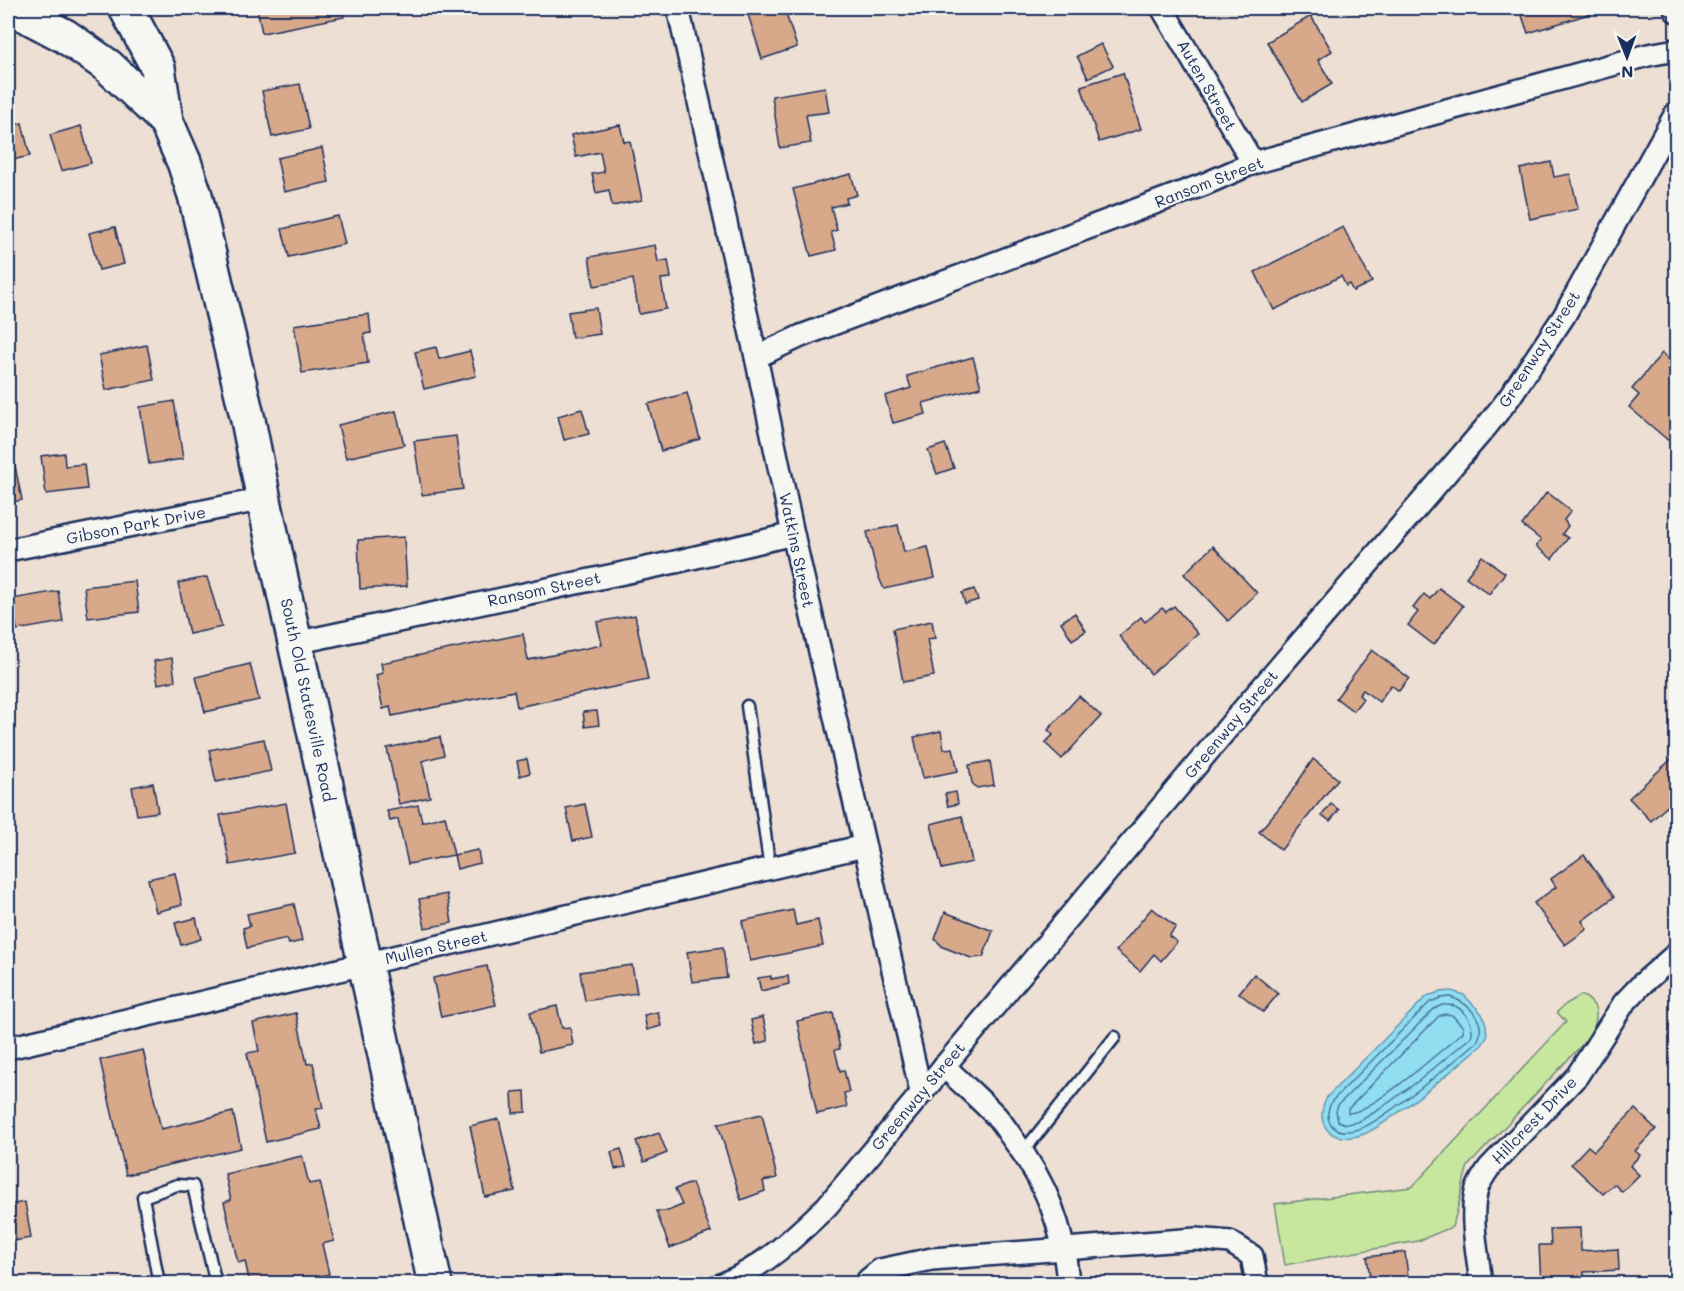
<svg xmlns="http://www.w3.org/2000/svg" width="1684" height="1291" font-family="Mali,sans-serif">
	<rect width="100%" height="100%" fill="#eddfd3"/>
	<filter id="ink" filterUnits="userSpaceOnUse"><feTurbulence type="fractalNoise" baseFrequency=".0167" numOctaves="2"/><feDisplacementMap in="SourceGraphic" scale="12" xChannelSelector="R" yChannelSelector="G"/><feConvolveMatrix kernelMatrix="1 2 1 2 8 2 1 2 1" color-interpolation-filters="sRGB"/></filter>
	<g filter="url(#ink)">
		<path fill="#c8e79e" stroke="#728b7e" stroke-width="1.5" d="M1581 995C1601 1005 1597 1015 1593 1033L1468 1166C1461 1186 1460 1207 1452 1227L1418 1241 1285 1265 1275 1204 1412 1187 1566 1022 1557 1012 1566 1004Z"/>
		<path fill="#91def1" stroke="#6298b6" stroke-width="1.5" d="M1451 991 1464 995 1482 1014 1486 1024 1487 1037 1482 1045C1456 1067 1431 1089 1403 1109 1391 1118 1378 1128 1364 1134 1352 1139 1334 1140 1326 1128 1319 1118 1322 1107 1327 1097L1427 996 1440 992Z"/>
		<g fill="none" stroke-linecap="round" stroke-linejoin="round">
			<g stroke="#4a7599" stroke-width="1.5">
				<path d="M1450 997C1468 1002 1488 1022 1477 1042 1450 1065 1423 1087 1394 1108 1384 1115 1371 1125 1359 1129 1349 1132 1336 1133 1330 1123 1326 1115 1328 1108 1332 1101L1430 1002 1441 998Z"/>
				<path d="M1442 1005C1447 1005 1453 1004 1457 1007 1467 1013 1475 1026 1471 1037L1421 1079 1380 1109 1358 1122 1346 1124 1338 1121 1336 1111 1338 1105 1434 1009Z"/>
				<path d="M1445 1014 1452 1015 1463 1027V1032C1444 1048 1369 1115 1348 1113V1109L1439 1016Z"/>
			</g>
		</g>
		<g fill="#d8a88a" stroke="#1b2f5e" stroke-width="1.5">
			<path d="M257 8H342L344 17 262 33Z"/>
			<path d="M746 8H784L797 47 762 59Z"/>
			<path d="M1528 8H1587L1589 14 1528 33 1520 10Z"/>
			<path d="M1311 16 1332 51 1318 60 1332 84 1302 102 1267 42Z"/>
			<path d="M1101 44 1113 66 1088 78 1077 56Z"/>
			<path d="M1123 73 1141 129 1099 142 1081 86Z"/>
			<path d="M300 84 309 129 272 137 262 91Z"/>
			<path d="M825 87 829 112 806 115 811 143 780 148 772 96Z"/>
			<path d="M22 123 30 156 8 161V127Z"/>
			<path d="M620 125 624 142 630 141 642 200 612 206 609 190 596 193 592 174 604 172 600 152 576 157 571 135Z"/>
			<path d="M81 126 91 163 61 171 50 135Z"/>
			<path d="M322 148 329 182 284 192 277 158Z"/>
			<path d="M1551 162 1554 177 1570 174 1578 209 1530 219 1520 169Z"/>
			<path d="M851 174 857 195 846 198 847 203 831 207 837 230 831 232 836 250 811 256 793 189Z"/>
			<path d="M338 216 345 244 289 257 282 229Z"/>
			<path d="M115 227 124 264 99 270 89 233Z"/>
			<path d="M1343 227 1372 282 1353 291 1349 284 1346 286 1341 276 1274 310 1255 272Z"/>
			<path d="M655 245 658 262 668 260 671 278 661 279 666 309 639 314 633 279 594 286 589 257Z"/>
			<path d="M596 308 600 334 572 338 568 312Z"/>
			<path d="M369 314 371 333 364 334 368 363 302 373 294 325Z"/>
			<path d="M147 345 154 380 106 390 99 355Z"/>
			<path d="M436 347 439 359 470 351 476 376 424 389 415 352Z"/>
			<path d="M1662 353 1676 366V393L1670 401 1676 406V435L1670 442 1629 407 1639 395 1632 389Z"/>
			<path d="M973 357 981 387 923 403 926 414 893 423 885 396 911 388 907 376Z"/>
			<path d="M687 393 700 439 661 451 648 404Z"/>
			<path d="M174 401 183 459 149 464 140 407Z"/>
			<path d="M582 409 589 434 564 440 558 416Z"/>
			<path d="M396 411 404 445 346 458 338 425Z"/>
			<path d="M456 436 463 489 422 495 414 441Z"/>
			<path d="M9 437 22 500 8 503V438Z"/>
			<path d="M945 444 954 468 937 474 928 450Z"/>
			<path d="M64 453 65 466 84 464 87 489 46 494 41 456Z"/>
			<path d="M1547 492 1571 511 1564 520 1568 526 1562 534 1568 538 1552 559 1536 546 1541 540 1522 525Z"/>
			<path d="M898 525 904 552 928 547 935 578 884 589 877 573 867 532Z"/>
			<path d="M404 537 407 586 360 589 358 540Z"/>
			<path d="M1213 546 1257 593 1228 621 1184 574Z"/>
			<path d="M1482 556 1505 573 1489 594 1466 577Z"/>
			<path d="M207 577 222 627 189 634 178 583Z"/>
			<path d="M135 581 139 612 88 618 84 587Z"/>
			<path d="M1439 588 1463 606 1434 645 1408 625 1418 612 1413 608 1424 594 1430 599Z"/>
			<path d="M974 589 978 600 965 604 962 593Z"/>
			<path d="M58 591 63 622 17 630 12 599Z"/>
			<path d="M1174 606 1198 634 1151 674 1119 636 1141 617 1145 622 1162 608 1166 612Z"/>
			<path d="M1075 613 1086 631 1072 640 1061 622Z"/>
			<path d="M635 615 648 680 517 707 514 691 392 716 390 707 383 709 376 675 383 673 381 663 523 634 528 660 602 645 597 622Z"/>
			<path d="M932 621 935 638 927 639 934 676 903 682 893 629Z"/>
			<path d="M1372 650 1409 678 1399 691 1391 685 1379 702 1363 690 1359 695 1363 699 1353 711 1336 698Z"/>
			<path d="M172 658 175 681 158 684 154 661Z"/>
			<path d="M250 664 259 700 205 712 196 677Z"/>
			<path d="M1079 696 1101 716 1062 759 1045 743 1053 735 1048 730Z"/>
			<path d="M597 711 599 725 585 727 583 712Z"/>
			<path d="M941 731 944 749 953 748 958 771 923 778 914 737Z"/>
			<path d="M440 737 444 755 422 761 430 797 399 804 387 748Z"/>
			<path d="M264 739 271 771 216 782 209 750Z"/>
			<path d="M1676 755V798L1651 821 1629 798Z"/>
			<path d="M527 759 530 773 520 776 517 761Z"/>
			<path d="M1313 759 1338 779 1281 850 1259 832 1288 797Z"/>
			<path d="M990 761 994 785 977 788 972 783 969 765Z"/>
			<path d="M153 783 158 812 137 815 132 787Z"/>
			<path d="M956 792 958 804 948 806 945 794Z"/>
			<path d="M286 803 295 853 230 865 220 815Z"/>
			<path d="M585 804 592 837 573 841 566 808Z"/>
			<path d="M1331 804 1339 810 1330 821 1322 815Z"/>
			<path d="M418 805 422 822 445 816 454 855 408 864 398 819 390 821 387 811Z"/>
			<path d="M962 816 972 862 942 869 931 824Z"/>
			<path d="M478 850 480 863 457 869 454 855Z"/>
			<path d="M1584 855 1614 897 1582 921 1587 929 1565 945 1534 903 1556 887 1551 879Z"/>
			<path d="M175 873 182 905 156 912 148 879Z"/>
			<path d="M447 894 452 923 425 928 419 899Z"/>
			<path d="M294 904 302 941 289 944 287 939 247 948 243 928 250 926 247 914Z"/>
			<path d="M1152 908 1176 927 1169 936 1177 942 1161 961 1154 954 1140 971 1116 951Z"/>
			<path d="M793 910 796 925 818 920 823 946 750 961 742 921Z"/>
			<path d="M945 912 993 931 983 957 971 958 943 947 935 939Z"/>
			<path d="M196 918 201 939 181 945 175 923Z"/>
			<path d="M723 947 727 978 692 982 687 952Z"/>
			<path d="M632 965 637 993 585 1001 580 972Z"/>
			<path d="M487 966 496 1005 441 1017 433 978Z"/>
			<path d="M1254 974 1278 994 1263 1012 1239 993Z"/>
			<path d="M771 976V979L788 976 789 984 761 991 758 978Z"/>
			<path d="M557 1006 562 1028 570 1027 573 1045 539 1052 530 1012Z"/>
			<path d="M658 1012 661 1026 647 1030 644 1015Z"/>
			<path d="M296 1013 307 1064 313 1063 323 1108 316 1109 321 1129 266 1142 247 1053 259 1051 253 1023Z"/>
			<path d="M833 1013 840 1049 835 1050 840 1071 844 1070 849 1092 844 1093 847 1107 817 1114 797 1021Z"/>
			<path d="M763 1017 768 1041 756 1044 751 1020Z"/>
			<path d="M143 1050 161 1129 233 1112 241 1148 126 1175 100 1060Z"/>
			<path d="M525 1091 526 1112 513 1113 512 1092Z"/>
			<path d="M1635 1109 1656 1129 1635 1151 1640 1155 1630 1166 1639 1175 1622 1192 1614 1184 1603 1194 1571 1164 1588 1146 1594 1151Z"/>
			<path d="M762 1114 777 1178 763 1181 765 1191 741 1200 718 1124Z"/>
			<path d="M499 1119 515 1191 485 1197 470 1126Z"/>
			<path d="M659 1133 667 1153 644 1162 636 1141Z"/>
			<path d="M621 1149 626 1167 615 1169 611 1152Z"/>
			<path d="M302 1156 309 1184 320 1182 334 1241 322 1244 329 1274 290 1284H250L245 1261 238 1263 224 1202 231 1200 225 1174Z"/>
			<path d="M692 1183 711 1232 670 1248 656 1211H668L682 1205 675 1189Z"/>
			<path d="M25 1202 31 1238 8 1242V1205Z"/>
			<path d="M1580 1228 1581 1251 1618 1249 1619 1270 1584 1272V1284H1541L1539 1245H1551L1550 1229Z"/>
			<path d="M1405 1252 1409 1284H1371L1367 1257Z"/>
			<path d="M560 1276 562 1284H525Z"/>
		</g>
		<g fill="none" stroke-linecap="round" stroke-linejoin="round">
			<g stroke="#1b2f5e" stroke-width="15">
				<g id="lane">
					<path d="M747 706 770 869"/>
					<path d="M1023 1152 1115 1037"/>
					<path d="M159 1284 143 1197 177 1185 193 1186 216 1284"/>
				</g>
			</g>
			<g stroke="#1b2f5e" stroke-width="26">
				<g id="street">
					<path d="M678 8 756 357 793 534 921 1092"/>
					<path d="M1162 8 1253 163"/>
					<path d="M1675 8 1676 11"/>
					<path d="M756 357 801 336 1205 184 1253 163 1648 55 1676 50"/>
					<path d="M8 550 264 499"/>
					<path d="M295 643 675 562 793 534"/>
					<path d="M8 1048 864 846"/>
					<path d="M944 1066C961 1083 980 1099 997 1117 1003 1124 1008 1132 1013 1139 1047 1184 1064 1228 1068 1284"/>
					<path d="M723 1284C764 1267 796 1236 827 1206L1252 699 1486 427 1509 398 1564 316 1676 113"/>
					<path d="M867 1284 868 1280 880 1270 932 1259 1196 1239 1230 1242 1252 1256 1257 1284"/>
					<path d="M1481 1284C1478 1255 1469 1216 1477 1189 1480 1181 1484 1175 1489 1168L1577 1076 1624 1003 1642 984 1676 954"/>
				</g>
			</g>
			<g stroke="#1b2f5e" stroke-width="38">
				<g id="primary">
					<path d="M12 8 65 36 108 66 166 121"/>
					<path d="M126 8 158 68 166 121 184 162 195 195 248 420 266 510 435 1284"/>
				</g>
			</g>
			<use href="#lane" stroke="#f6f6f2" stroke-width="10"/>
			<use href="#street" stroke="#f6f6f2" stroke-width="21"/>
			<use href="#primary" stroke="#f6f6f2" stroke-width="33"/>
		</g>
	</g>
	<g text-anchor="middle" stroke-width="4.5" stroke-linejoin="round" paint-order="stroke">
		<g font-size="16" fill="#1b2f5e" stroke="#f6f6f2">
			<text transform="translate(1207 85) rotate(60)" y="6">Auten Street</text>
			<text transform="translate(1209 182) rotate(-21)" y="6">Ransom Street</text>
			<text transform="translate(1539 349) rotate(-57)" y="6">Greenway Street</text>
			<text transform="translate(136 525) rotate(-11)" y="6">Gibson Park Drive</text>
			<text transform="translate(797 550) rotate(78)" y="6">Watkins Street</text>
			<text transform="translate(544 589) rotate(-12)" y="6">Ransom Street</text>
			<text transform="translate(308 700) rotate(78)" y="6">South Old Statesville Road</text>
			<text transform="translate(1231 724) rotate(-50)" y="6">Greenway Street</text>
			<text transform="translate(436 947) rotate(-13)" y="6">Mullen Street</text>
			<text transform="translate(918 1096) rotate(-50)" y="6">Greenway Street</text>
			<text transform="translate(1534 1120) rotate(-46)" y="6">Hillcrest Drive</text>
		</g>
	</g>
	<rect width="1684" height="1291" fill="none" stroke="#f6f6f2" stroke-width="30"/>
	<rect x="15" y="15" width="1654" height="1261" fill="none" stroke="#1b2f5e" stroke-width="2" filter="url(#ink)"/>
	<g transform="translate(1627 57) rotate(179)" stroke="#f6f6f2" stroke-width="4.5" paint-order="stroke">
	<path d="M0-4.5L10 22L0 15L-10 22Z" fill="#1b2f5e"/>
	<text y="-9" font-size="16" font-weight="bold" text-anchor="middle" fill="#1b2f5e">N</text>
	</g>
</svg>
